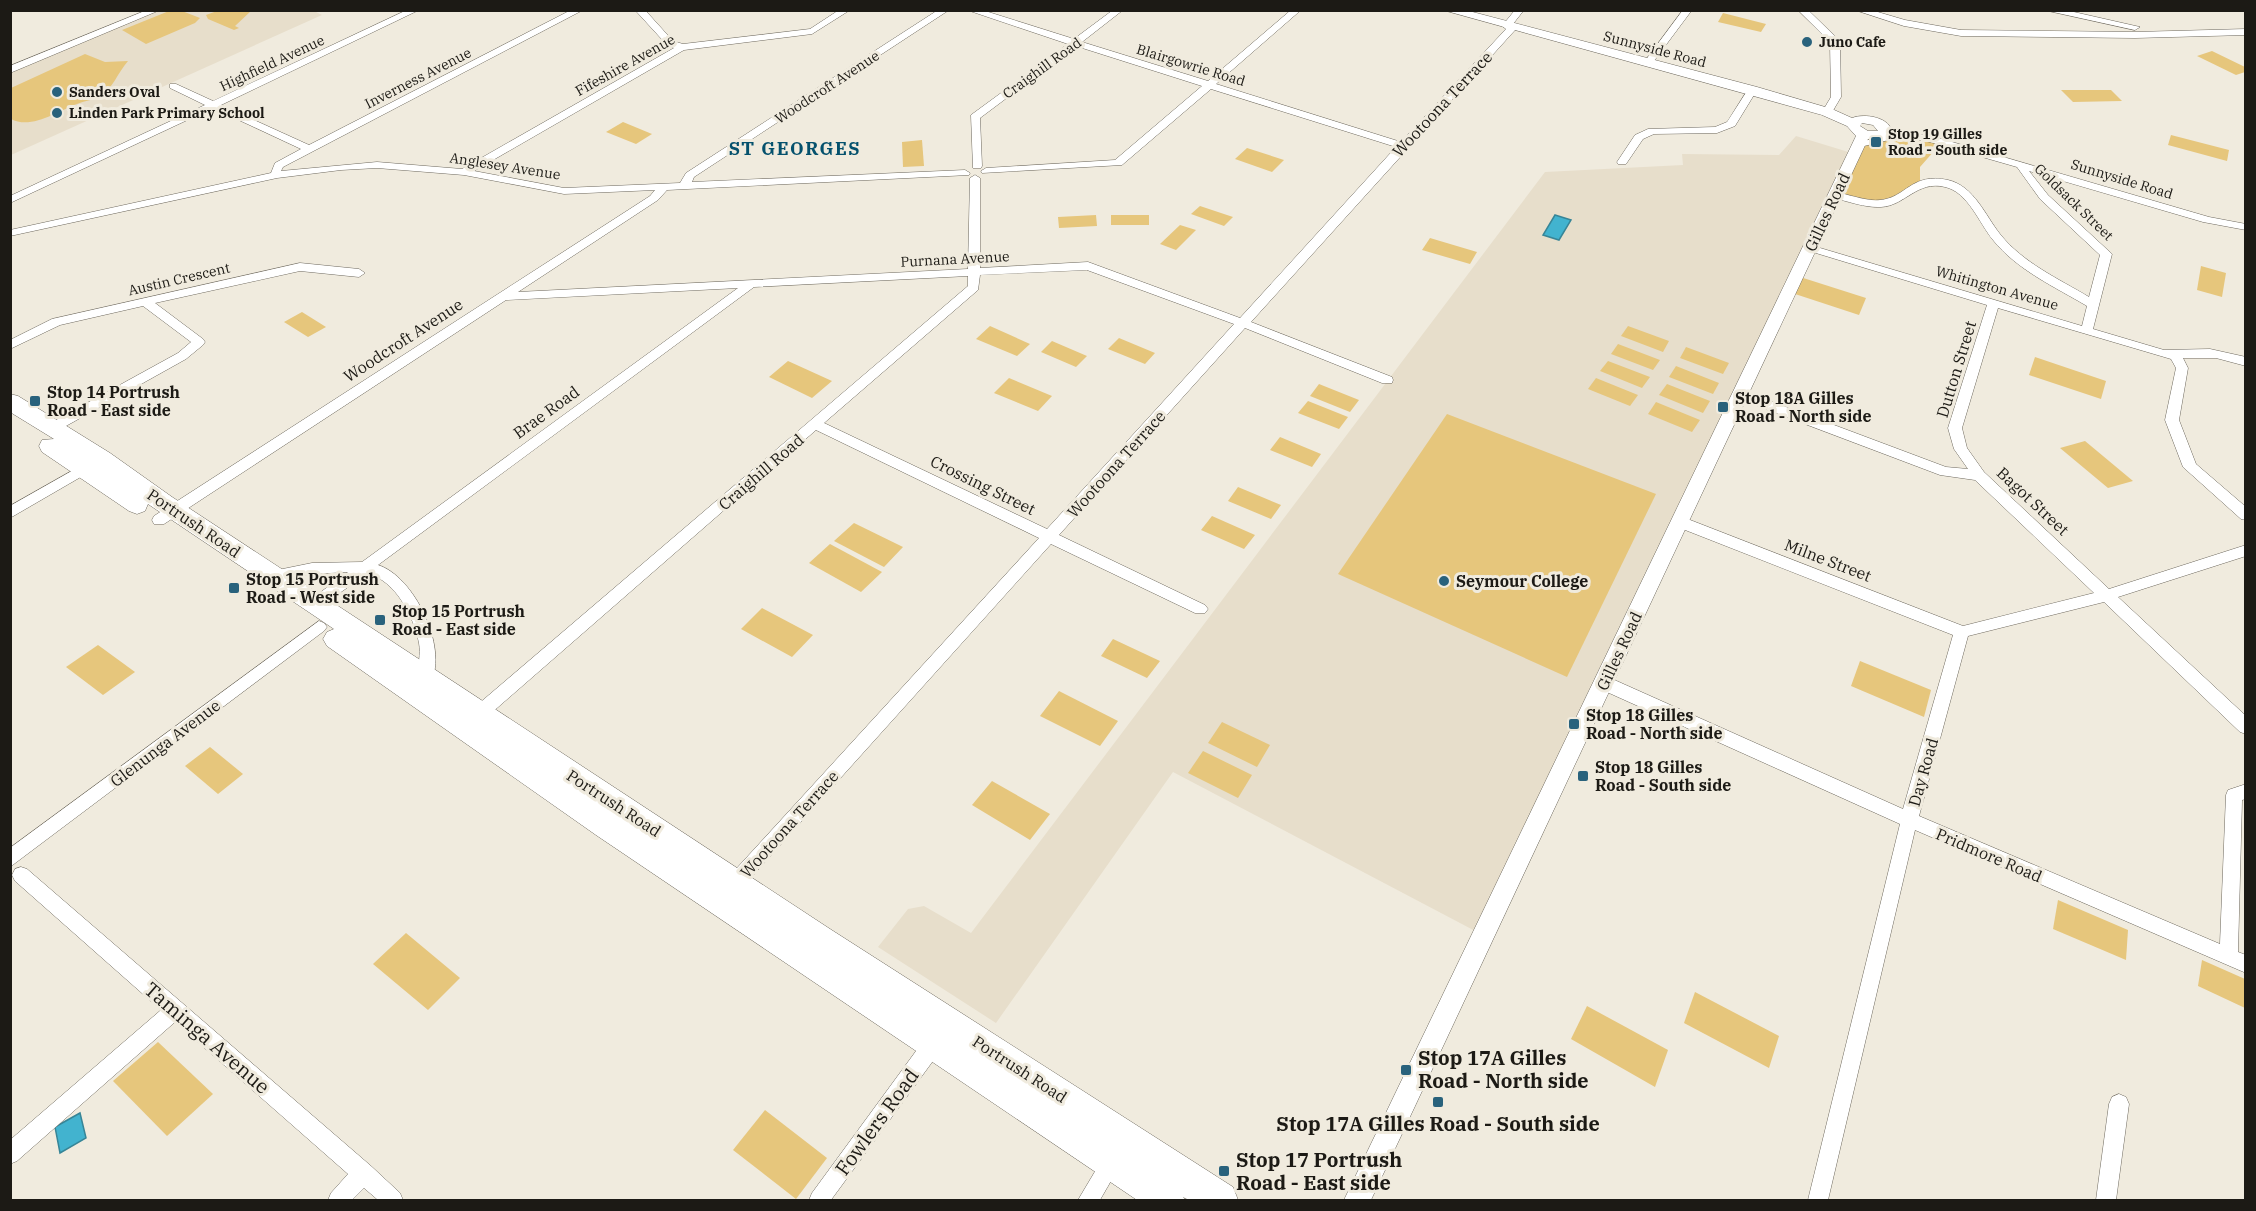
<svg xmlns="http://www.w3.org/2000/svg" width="2256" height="1211" font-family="'IBM Plex Serif',serif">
	<rect width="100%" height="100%" fill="#f0ebde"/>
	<g fill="#e7decb">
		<path d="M312 10 322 15 11 155V70L156 11Z"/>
		<path d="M1796 136 1855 154 1479 933 1173 772 996 1023 878 947 908 909 924 906 971 933 1545 172 1683 165 1682 154 1779 155Z"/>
	</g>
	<g fill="#e6c67c">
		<path d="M169 11H182L200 18 195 23 146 44 122 30Z"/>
		<path d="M217 11 251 10V11L235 26 239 28 234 30 208 19 206 15Z"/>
		<path d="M1723 13 1766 24 1761 32 1718 22Z"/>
		<path d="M2212 51 2245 67V72L2236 75 2197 56Z"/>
		<path d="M85 54 105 62 128 61C118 72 113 89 99 97 93 100 84 101 77 104 58 111 31 130 11 119V88Z"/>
		<path d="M2061 90H2111L2122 101 2073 102Z"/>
		<path d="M623 122 652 134 636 144 606 132Z"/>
		<path d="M1885 133 1942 142 1920 167V183L1881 204 1835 195 1864 134Z"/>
		<path d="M2171 135 2229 150 2227 161 2168 145Z"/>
		<path d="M922 140 924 166 903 167 902 142Z"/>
		<path d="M1247 148 1284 160 1272 172 1235 159Z"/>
		<path d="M1200 206 1233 217 1224 226 1191 214Z"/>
		<path d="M1096 215 1097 226 1059 228 1058 217Z"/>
		<rect x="1111" y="215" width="38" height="10"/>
		<path d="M1180 225 1196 230 1176 250 1160 244Z"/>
		<path d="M1430 238 1477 252 1470 264 1422 250Z"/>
		<path d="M2201 266 2226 273 2222 297 2197 290Z"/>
		<path d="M1797 276 1866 298 1859 315 1789 292Z"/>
		<path d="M302 312 326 327 308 337 284 322Z"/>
		<path d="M990 326 1030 344 1017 356 976 339Z"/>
		<path d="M1628 326 1669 341 1663 352 1621 336Z"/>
		<path d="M1119 338 1155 353 1145 364 1108 349Z"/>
		<path d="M1052 341 1087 356 1076 367 1041 352Z"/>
		<path d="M1618 344 1660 360 1653 370 1611 354Z"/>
		<path d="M1686 347 1729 363 1723 374 1680 358Z"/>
		<path d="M2035 357 2106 381 2101 399 2029 375Z"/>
		<path d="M788 361 832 381 812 398 769 377Z"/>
		<path d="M1608 361 1650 377 1642 388 1600 371Z"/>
		<path d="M1676 366 1719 383 1713 394 1669 377Z"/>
		<path d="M1009 378 1052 396 1038 411 994 393Z"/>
		<path d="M1596 378 1638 395 1630 406 1588 389Z"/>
		<path d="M1319 384 1359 400 1350 412 1310 396Z"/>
		<path d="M1667 384 1710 401 1703 413 1659 395Z"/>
		<path d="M1308 401 1348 417 1339 429 1298 413Z"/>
		<path d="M1656 402 1700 420 1692 432 1648 414Z"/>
		<path d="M1447 414 1656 494 1567 677 1338 574Z"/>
		<path d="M1280 437 1321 454 1312 467 1270 450Z"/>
		<path d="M2085 441 2133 481 2108 488 2060 448Z"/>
		<path d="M1238 487 1281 505 1271 519 1228 501Z"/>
		<path d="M1212 516 1255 535 1244 549 1201 530Z"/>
		<path d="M854 523 903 547 884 567 834 541Z"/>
		<path d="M830 544 882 572 861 592 809 563Z"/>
		<path d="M762 608 813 635 792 657 741 629Z"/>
		<path d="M1113 639 1160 661 1147 678 1101 656Z"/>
		<path d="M98 645 135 672 103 695 66 667Z"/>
		<path d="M1860 661 1931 690 1924 717 1851 686Z"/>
		<path d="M1059 691 1118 721 1100 746 1040 716Z"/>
		<path d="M1222 722 1270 745 1257 767 1208 743Z"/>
		<path d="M210 747 243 774 218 794 185 766Z"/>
		<path d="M1203 751 1252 775 1238 798 1188 773Z"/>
		<path d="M992 781 1050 814 1030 840 972 805Z"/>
		<path d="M2058 900 2128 930 2126 960 2053 929Z"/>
		<path d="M406 933 460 978 428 1010 373 964Z"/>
		<path d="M2202 960 2245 979V1008L2198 986Z"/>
		<path d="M1695 992 1779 1036 1769 1068 1684 1023Z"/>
		<path d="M1587 1006 1668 1050 1655 1087 1571 1039Z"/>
		<path d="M158 1042 213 1094 167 1136 113 1081Z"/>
		<path d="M765 1110 827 1158 796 1199 733 1150Z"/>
	</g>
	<g fill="#42b3cf" stroke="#378597" stroke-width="1.5">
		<path d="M1555 215 1571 220 1559 240 1543 235Z"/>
		<path d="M80 1113 86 1138 60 1153 55 1127Z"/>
	</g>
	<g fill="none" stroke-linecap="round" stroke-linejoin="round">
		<g stroke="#6e695e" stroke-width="1">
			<g id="minor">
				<path d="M147 10H160L10 73V66Z"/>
				<path d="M407 10H419L221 105 309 145 571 10H583L283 167 281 171 377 162 462 169 674 48 667 45 635 10H645L673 41 683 44 810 29 839 10H850L812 34 684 50 474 171 564 188 680 183 686 173 938 10H949L694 177 692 182 965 170 970 173 969 175 667 190 658 200 518 292 968 269 970 178 975 175 980 178V268L1088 262 1240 318 1396 147 1211 89 1122 165 982 173 981 171 986 168 1115 160 1202 86 1076 46 980 118 982 166 981 168H973L971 115 1068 44 967 10H982L1074 39 1113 10H1123L1082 42 1208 81 1291 10H1301L1216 84 1401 142 1506 29 1502 26 1515 10H1524L1513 24 1518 27 1516 29 1251 322 1392 377 1393 380 1392 383H1382L1245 328 1059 535 1205 605 1208 609 1205 613H1195L1051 544 738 892 732 894 726 892 723 886 726 880 1039 538 816 430 481 722 475 724 469 722 467 717 469 712 968 286V276L754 287 378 565C414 576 448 647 431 682L425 683 419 682 417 677C418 666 421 654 419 643 414 617 395 579 367 574L315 610 310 608 308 604 310 600 348 572 312 574 273 582 268 580 266 576 268 572 312 563 362 562 738 288 506 300 164 524H154L152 520 154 516 650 196 655 190 564 194 464 175 377 168 341 170 277 178 10 236V230L271 173 275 163 301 149 213 108 10 203V196L205 105 170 88V84H176L213 101ZM1087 270 1234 324 1047 529 824 423 978 290 980 275Z"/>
				<path d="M1683 10H1692L1651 65H1645V61Z"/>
				<path d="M1798 10H1808L1840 41 1841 97 1831 114 1822 112 1831 97 1830 42Z"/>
				<path d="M1855 10H1871L1905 20 1961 30 2135 32 2246 29V35L2135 38 1961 36 1904 26Z"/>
				<path d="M2044 10H2065L2140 27 2135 30Z"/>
				<path d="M1749 88 1757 90 1735 126 1717 133 1654 134 1643 139 1626 164H1618L1617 162 1635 135 1648 129 1715 127 1727 122Z"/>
				<path d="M1886 128 1935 137 2209 217 2246 224V230L2203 222 2029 171 2048 195 2112 254 2093 329 2164 350 2210 349 2246 357V366L2216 358H2183L2188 368 2179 420 2196 464 2246 507V520L2241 519 2183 467 2165 420 2176 368 2171 359 1998 308 1962 428 1967 448 1984 472 2109 589 2246 545V556L2118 597 2246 716V734L2240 732 2104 602 1968 636 1919 816 2220 944 2226 795 2228 790 2246 784V799L2242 800 2238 952 2246 955V973L1915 830 1828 1200H1808L1900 824 1598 688 1596 683 1598 678 1604 677 1610 678 1903 809 1953 635 1675 526 1673 522 1675 518H1685L1963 626 2094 593 1975 480 1940 475 1736 398 1735 395 1736 392H1746L1946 467 1968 469 1954 449 1948 428 1987 305 1806 250 1804 248 1810 245 2082 326 2087 306C2055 287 2017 270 1993 240 1979 223 1968 192 1945 187 1917 180 1905 206 1881 207 1866 208 1846 201 1831 197L1830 195 1835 192C1847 194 1869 202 1880 200 1906 198 1911 172 1948 180 1974 186 1985 215 2000 234 2023 263 2059 279 2089 297L2100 255 2040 199 2017 167 1930 142 1901 137 1860 147 1855 144 1887 134 1881 131Z"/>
				<path d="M300 263 359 269 365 273 359 277 300 271 155 303 203 339 205 342 203 345 186 359 57 431H47L45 428 47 425 178 353 191 342 143 306 60 325 10 349V340L52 319Z"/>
				<path d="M93 459 98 461 100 464 98 467 10 518V506Z"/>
				<path d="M319 621 324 623 327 627 324 631 10 867V848Z"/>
				<path d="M21 867 27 869 371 1166 400 1193 403 1200H378L364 1188 352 1200H328L331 1193 348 1174 175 1022 17 1161 10 1164V1140L161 1010 15 881 12 875 15 869Z"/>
				<path d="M934 1033 941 1036 944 1043 941 1050 831 1200H809L812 1193 927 1036Z"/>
				<path d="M2119 1094 2126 1097 2129 1104 2116 1200H2096L2109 1104 2112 1097Z"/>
				<path d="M1113 1150 1120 1153 1123 1160 1100 1200H1078L1106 1153Z"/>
			</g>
		</g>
		<g stroke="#6e695e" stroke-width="1">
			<path id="tertiary" d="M1443 10H1465L1757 87 1832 109 1852 118C1864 113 1891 117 1892 133L1885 137 1868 139 1371 1200H1344L1856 136 1847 126 1822 115ZM1862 123 1873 125 1878 131H1868L1860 126Z"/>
		</g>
		<g stroke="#6e695e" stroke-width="1">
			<path id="trunk" d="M10 394 18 396 110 453 172 497 830 929 1233 1187 1238 1200H1189L1183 1197 1185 1200H1137L596 835 327 646 323 639 327 632 334 629 148 504 145 511 137 514 129 511 42 452 39 446 42 440 54 439 10 412Z"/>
		</g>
		<use href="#minor" fill="#fff" fill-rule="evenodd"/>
		<use href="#tertiary" fill="#fff" fill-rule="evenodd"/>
		<use href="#trunk" fill="#fff" fill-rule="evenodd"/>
	</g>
	<g fill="#29627c" stroke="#f0ebde" stroke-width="2">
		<circle cx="1807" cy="42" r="6"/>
		<circle cx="57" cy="92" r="6"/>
		<circle cx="57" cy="113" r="6"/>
		<rect x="1870" y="136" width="12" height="12" rx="3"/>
		<rect x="29" y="395" width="12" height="12" rx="3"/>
		<rect x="1717" y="401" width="12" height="12" rx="3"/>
		<circle cx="1444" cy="581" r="6"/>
		<rect x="228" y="582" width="12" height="12" rx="3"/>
		<rect x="374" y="614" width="12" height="12" rx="3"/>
		<rect x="1568" y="718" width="12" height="12" rx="3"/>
		<rect x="1577" y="770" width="12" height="12" rx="3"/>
		<rect x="1400" y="1064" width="12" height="12" rx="3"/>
		<rect x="1432" y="1096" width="12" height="12" rx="3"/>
		<rect x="1218" y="1165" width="12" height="12" rx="3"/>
	</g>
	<g text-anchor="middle" stroke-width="6" stroke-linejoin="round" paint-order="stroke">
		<g font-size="14" font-weight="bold" fill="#1c1a15" stroke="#f0ebde" text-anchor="start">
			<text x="1819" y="47">Juno Cafe</text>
			<text x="69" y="97">Sanders Oval</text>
			<text x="69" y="118">Linden Park Primary School</text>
			<text x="1888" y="139">Stop 19 Gilles<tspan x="1888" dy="16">Road - South side</tspan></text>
		</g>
		<g font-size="14" fill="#1c1a15" stroke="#f0ebde">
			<text transform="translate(1655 49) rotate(15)" y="5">Sunnyside Road</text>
			<text transform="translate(272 63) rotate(-25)" y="5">Highfield Avenue</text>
			<text transform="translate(625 65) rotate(-29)" y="5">Fifeshire Avenue</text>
			<text transform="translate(1191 65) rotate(17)" y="5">Blairgowrie Road</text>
			<text transform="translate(1042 68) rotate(-36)" y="5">Craighill Road</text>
			<text transform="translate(418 78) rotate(-27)" y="5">Inverness Avenue</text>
			<text transform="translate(827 87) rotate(-33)" y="5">Woodcroft Avenue</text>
			<text transform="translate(505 166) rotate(9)" y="5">Anglesey Avenue</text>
			<text transform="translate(2122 179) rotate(17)" y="5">Sunnyside Road</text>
			<text transform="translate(2074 202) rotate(44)" y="5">Goldsack Street</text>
			<text transform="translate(955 259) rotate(-3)" y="5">Purnana Avenue</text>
			<text transform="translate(179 279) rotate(-13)" y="5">Austin Crescent</text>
			<text transform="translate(1997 288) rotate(16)" y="5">Whitington Avenue</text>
		</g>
		<g font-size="16" fill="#1c1a15" stroke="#f0ebde">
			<text transform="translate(1442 104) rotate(-47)" y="6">Wootoona Terrace</text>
			<text transform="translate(1827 212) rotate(-65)" y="6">Gilles Road</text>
			<text transform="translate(403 340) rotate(-33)" y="6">Woodcroft Avenue</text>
			<text transform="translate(1956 369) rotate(-73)" y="6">Dutton Street</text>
			<text transform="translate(546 412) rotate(-36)" y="6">Brae Road</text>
			<text transform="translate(1116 464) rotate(-48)" y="6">Wootoona Terrace</text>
			<text transform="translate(761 472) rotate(-41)" y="6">Craighill Road</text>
			<text transform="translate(983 485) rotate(26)" y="6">Crossing Street</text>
			<text transform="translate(2033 501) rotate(43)" y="6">Bagot Street</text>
			<text transform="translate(194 523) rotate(34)" y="6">Portrush Road</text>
			<text transform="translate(1828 560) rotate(21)" y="6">Milne Street</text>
			<text transform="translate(1619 651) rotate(-65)" y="6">Gilles Road</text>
			<text transform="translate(165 743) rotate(-37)" y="6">Glenunga Avenue</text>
			<text transform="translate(1923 772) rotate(-74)" y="6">Day Road</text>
			<text transform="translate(614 803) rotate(33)" y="6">Portrush Road</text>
			<text transform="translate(789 824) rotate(-48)" y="6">Wootoona Terrace</text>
			<text transform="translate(1989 855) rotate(23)" y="6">Pridmore Road</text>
			<text transform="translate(1020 1069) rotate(33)" y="6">Portrush Road</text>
		</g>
		<g font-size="16" font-weight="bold" fill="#1c1a15" stroke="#f0ebde" text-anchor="start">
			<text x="47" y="398">Stop 14 Portrush<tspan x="47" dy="18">Road - East side</tspan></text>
			<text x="1735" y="404">Stop 18A Gilles<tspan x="1735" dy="18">Road - North side</tspan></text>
			<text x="246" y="585">Stop 15 Portrush<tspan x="246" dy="18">Road - West side</tspan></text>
			<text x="1456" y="587">Seymour College</text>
			<text x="392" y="617">Stop 15 Portrush<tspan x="392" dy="18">Road - East side</tspan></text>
			<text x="1586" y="721">Stop 18 Gilles<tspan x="1586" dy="18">Road - North side</tspan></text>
			<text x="1595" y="773">Stop 18 Gilles<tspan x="1595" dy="18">Road - South side</tspan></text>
		</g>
		<g font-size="18" font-weight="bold" letter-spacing="1.5" fill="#05516d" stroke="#f0ebde">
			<text x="795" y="155">ST GEORGES</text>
		</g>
		<g font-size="20" fill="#1c1a15" stroke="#f0ebde">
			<text transform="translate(207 1038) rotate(41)" y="7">Taminga Avenue</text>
			<text transform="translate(877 1122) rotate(-54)" y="7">Fowlers Road</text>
		</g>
		<g font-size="20" font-weight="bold" fill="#1c1a15" stroke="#f0ebde" text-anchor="start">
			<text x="1418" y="1065">Stop 17A Gilles<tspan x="1418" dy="23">Road - North side</tspan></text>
			<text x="1438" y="1131" text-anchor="middle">Stop 17A Gilles Road - South side</text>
			<text x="1236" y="1167">Stop 17 Portrush<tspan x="1236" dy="23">Road - East side</tspan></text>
		</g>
	</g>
	<rect width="2256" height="1211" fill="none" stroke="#1c1a15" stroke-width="24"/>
</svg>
